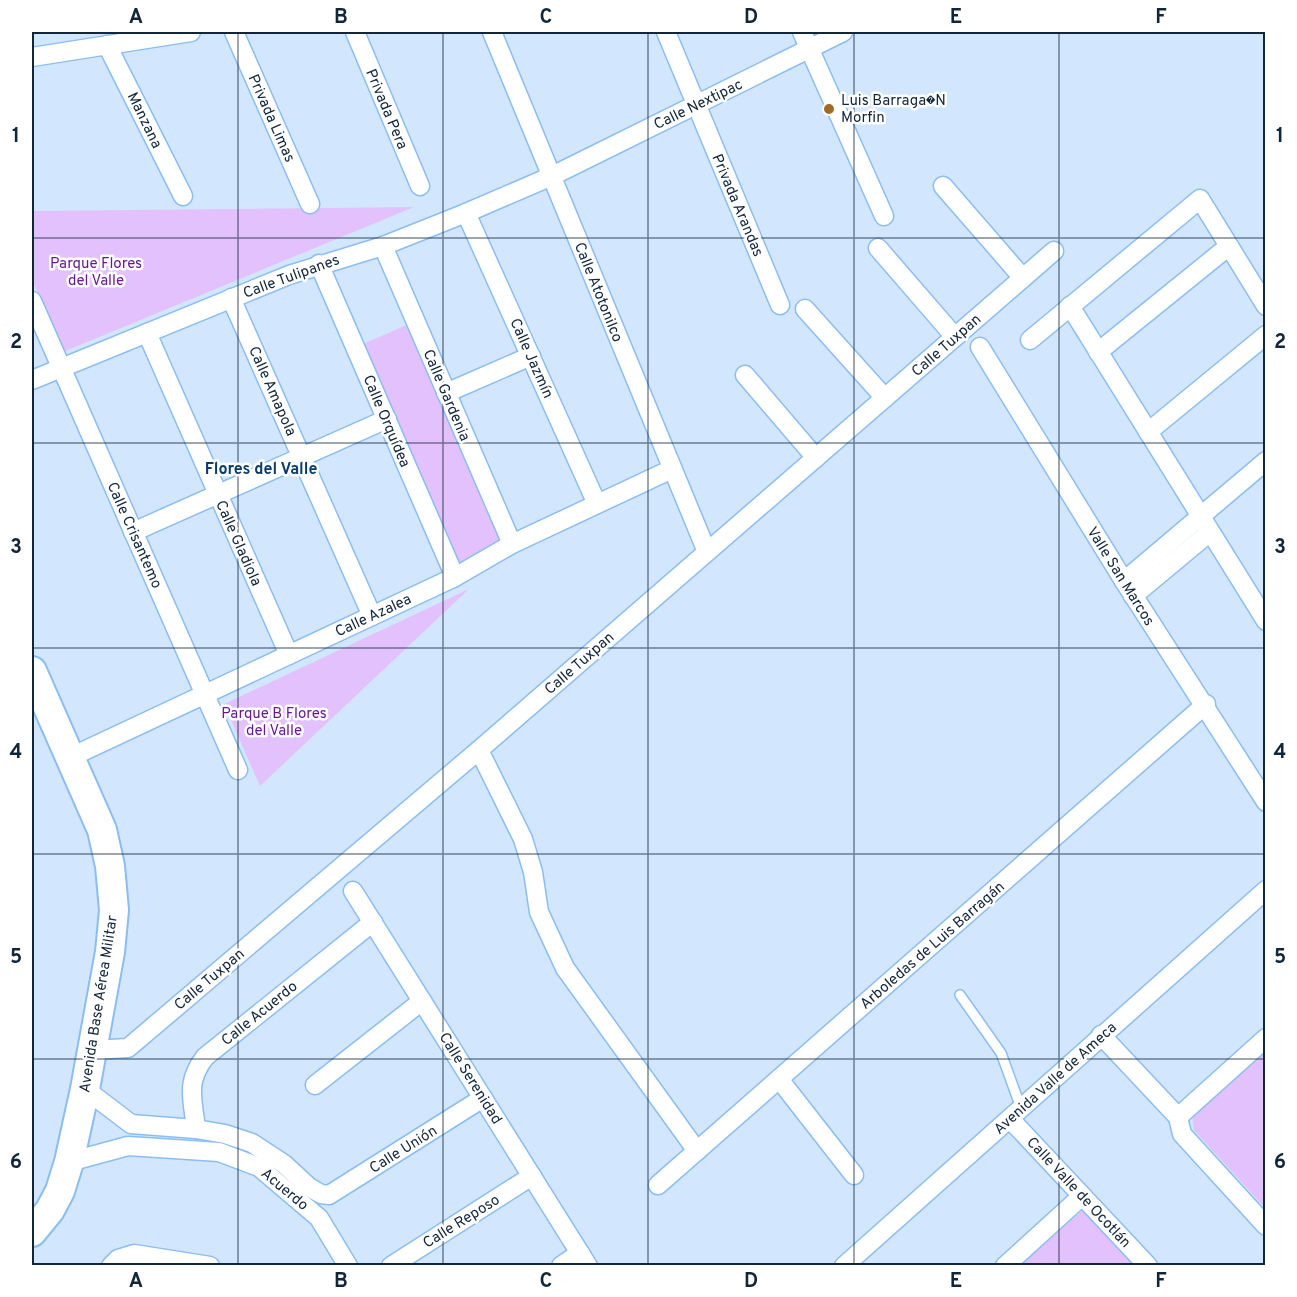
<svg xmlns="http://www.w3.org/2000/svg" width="1297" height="1297" font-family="Overpass,sans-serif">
	<rect width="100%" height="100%" fill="#d2e7fd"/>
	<g fill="#e3c1fc">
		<path d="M414 207 63 352 32 280V211Z"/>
		<path d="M409 324 504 542 459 563 361 345Z"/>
		<path d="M469 589 260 786 224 704Z"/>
		<path d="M1265 1049V1208L1194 1130 1192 1115Z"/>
		<path d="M1085 1208 1139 1266H1020Z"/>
	</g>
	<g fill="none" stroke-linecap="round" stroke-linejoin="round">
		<g stroke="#8bbdf3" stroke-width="12">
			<path id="lane" d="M960 995 1001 1053 1021 1108"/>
		</g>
		<g stroke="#8bbdf3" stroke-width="21">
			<g id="street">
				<path d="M234 32 310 204"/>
				<path d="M355 32 420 186"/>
				<path d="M492 32 707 552"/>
				<path d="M666 32 780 305"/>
				<path d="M802 32 884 216"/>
				<path d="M107 45 183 196"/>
				<path d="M32 57 191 32"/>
				<path d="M943 186 1023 278"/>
				<path d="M466 213 597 504"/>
				<path d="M383 246 512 544"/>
				<path d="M878 248 955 337"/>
				<path d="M319 264 455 577"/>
				<path d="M231 298 372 616"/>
				<path d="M32 301 238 770"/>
				<path d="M1070 306 1266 621"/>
				<path d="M805 309 885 398"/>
				<path d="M147 333 289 655"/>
				<path d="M1030 340 1200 199 1266 306"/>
				<path d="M980 347 1124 581 1266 802"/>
				<path d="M1098 352 1229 246"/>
				<path d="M745 375 816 458"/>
				<path d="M32 380 289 275 383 246 466 213 552 176 843 32"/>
				<path d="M446 393 531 356"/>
				<path d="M1148 432 1266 335"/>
				<path d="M133 532 387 419"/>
				<path d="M1124 581 1266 461"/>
				<path d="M1133 596 1210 532"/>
				<path d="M479 750 523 839 533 872 539 912 565 968 697 1151"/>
				<path d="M71 757 455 577 512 544 672 469"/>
				<path d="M353 891 588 1266"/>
				<path d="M1101 1035 1178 1117 1182 1134 1266 1226"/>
				<path d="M92 1050 128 1048 479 750 1054 251"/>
				<path d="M779 1079 854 1175"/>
				<path d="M315 1085 422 1001"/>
				<path d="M85 1089 131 1124 196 1129 225 1134 252 1143 284 1164 309 1187 321 1194 329 1195 483 1098"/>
				<path d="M1178 1117 1266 1038"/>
				<path d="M1010 1119 1148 1266"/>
				<path d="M196 1129C193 1099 185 1083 205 1057L373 922"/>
				<path d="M69 1162 128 1146 219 1152 259 1167 319 1218 348 1266"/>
				<path d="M658 1185 1206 704"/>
				<path d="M111 1266 118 1259 134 1254 210 1266"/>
				<path d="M391 1266 532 1176"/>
				<path d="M561 1266 580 1253"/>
				<path d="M844 1266 1266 890"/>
				<path d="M1005 1266 1082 1196"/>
			</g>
		</g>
		<g stroke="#8bbdf3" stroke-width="32">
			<path id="primary" d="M32 671 102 830 110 866 114 910 110 952 85 1089 69 1162 60 1191 50 1210 32 1232"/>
		</g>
		<use href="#lane" stroke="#fff" stroke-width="9"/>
		<use href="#street" stroke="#fff" stroke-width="18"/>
		<use href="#primary" stroke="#fff" stroke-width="28"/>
	</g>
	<path fill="none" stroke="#12263a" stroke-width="1.5" stroke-opacity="0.55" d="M238 32V1266M443 32V1266M648 32V1266M854 32V1266M1059 32V1266M32 238H1266M32 443H1266M32 648H1266M32 854H1266M32 1059H1266"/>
	<circle fill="#a06c24" stroke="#fff" stroke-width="2" cx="829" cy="109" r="6"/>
	<g text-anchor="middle" stroke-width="5" stroke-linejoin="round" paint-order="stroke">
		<g font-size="15" fill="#12263a" stroke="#fff" text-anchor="start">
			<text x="841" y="105">Luis Barraga�N<tspan x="841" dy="17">Morfin</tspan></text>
		</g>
		<g font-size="15" fill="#12263a" stroke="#fff">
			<text transform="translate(698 104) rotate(-26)" y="5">Calle Nextipac</text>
			<text transform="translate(387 109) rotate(67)" y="5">Privada Pera</text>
			<text transform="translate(272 118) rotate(66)" y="5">Privada Limas</text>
			<text transform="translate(145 120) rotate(64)" y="5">Manzana</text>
			<text transform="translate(738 205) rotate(67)" y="5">Privada Arandas</text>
			<text transform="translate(291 276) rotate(-20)" y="5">Calle Tulipanes</text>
			<text transform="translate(599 292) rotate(68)" y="5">Calle Atotonilco</text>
			<text transform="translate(946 345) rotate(-41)" y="5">Calle Tuxpan</text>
			<text transform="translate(532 358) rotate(66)" y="5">Calle Jazmín</text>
			<text transform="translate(273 391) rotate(66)" y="5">Calle Amapola</text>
			<text transform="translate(447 395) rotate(67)" y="5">Calle Gardenia</text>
			<text transform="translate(387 421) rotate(67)" y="5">Calle Orquídea</text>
			<text transform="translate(135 535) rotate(66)" y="5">Calle Crisantemo</text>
			<text transform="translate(239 543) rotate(66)" y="5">Calle Gladiola</text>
			<text transform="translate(1121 576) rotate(58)" y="5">Valle San Marcos</text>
			<text transform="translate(373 615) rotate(-25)" y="5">Calle Azalea</text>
			<text transform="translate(579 663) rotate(-41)" y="5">Calle Tuxpan</text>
			<text transform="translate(932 945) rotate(-41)" y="5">Arboledas de Luis Barragán</text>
			<text transform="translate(209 979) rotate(-40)" y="5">Calle Tuxpan</text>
			<text transform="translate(98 1004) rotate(-81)" y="5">Avenida Base Aérea Militar</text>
			<text transform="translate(259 1013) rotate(-39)" y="5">Calle Acuerdo</text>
			<text transform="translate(471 1078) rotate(58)" y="5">Calle Serenidad</text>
			<text transform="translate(1055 1078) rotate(-42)" y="5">Avenida Valle de Ameca</text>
			<text transform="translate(403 1149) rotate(-32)" y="5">Calle Unión</text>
			<text transform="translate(285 1189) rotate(40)" y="5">Acuerdo</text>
			<text transform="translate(1079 1192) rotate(47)" y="5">Calle Valle de Ocotlán</text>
			<text transform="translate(461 1221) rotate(-32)" y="5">Calle Reposo</text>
		</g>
		<g font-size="15" fill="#681990" stroke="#fff">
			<text x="96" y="268">Parque Flores<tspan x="96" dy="17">del Valle</tspan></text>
			<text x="274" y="718">Parque B Flores<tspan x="274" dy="17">del Valle</tspan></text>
		</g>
		<g font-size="16" font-weight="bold" fill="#093c69" stroke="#fff">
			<text x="261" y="474">Flores del Valle</text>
		</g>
	</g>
	<rect width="1297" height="1297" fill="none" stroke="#ffffff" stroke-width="66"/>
	<rect x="33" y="33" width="1231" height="1231" fill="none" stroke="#12263a" stroke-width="2"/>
	<g font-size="20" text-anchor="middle" font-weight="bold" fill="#12263a">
		<text x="136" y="23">A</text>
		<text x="341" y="23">B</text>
		<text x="546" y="23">C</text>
		<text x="751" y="23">D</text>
		<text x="956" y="23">E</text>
		<text x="1161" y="23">F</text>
		<text x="16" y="142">1</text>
		<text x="1280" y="142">1</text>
		<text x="16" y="348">2</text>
		<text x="1280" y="348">2</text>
		<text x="16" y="553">3</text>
		<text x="1280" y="553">3</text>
		<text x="16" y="758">4</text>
		<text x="1280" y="758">4</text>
		<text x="16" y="963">5</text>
		<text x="1280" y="963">5</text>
		<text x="16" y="1168">6</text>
		<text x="1280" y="1168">6</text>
		<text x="136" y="1287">A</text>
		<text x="341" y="1287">B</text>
		<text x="546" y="1287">C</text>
		<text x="751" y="1287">D</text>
		<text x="956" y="1287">E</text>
		<text x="1161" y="1287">F</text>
	</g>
</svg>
